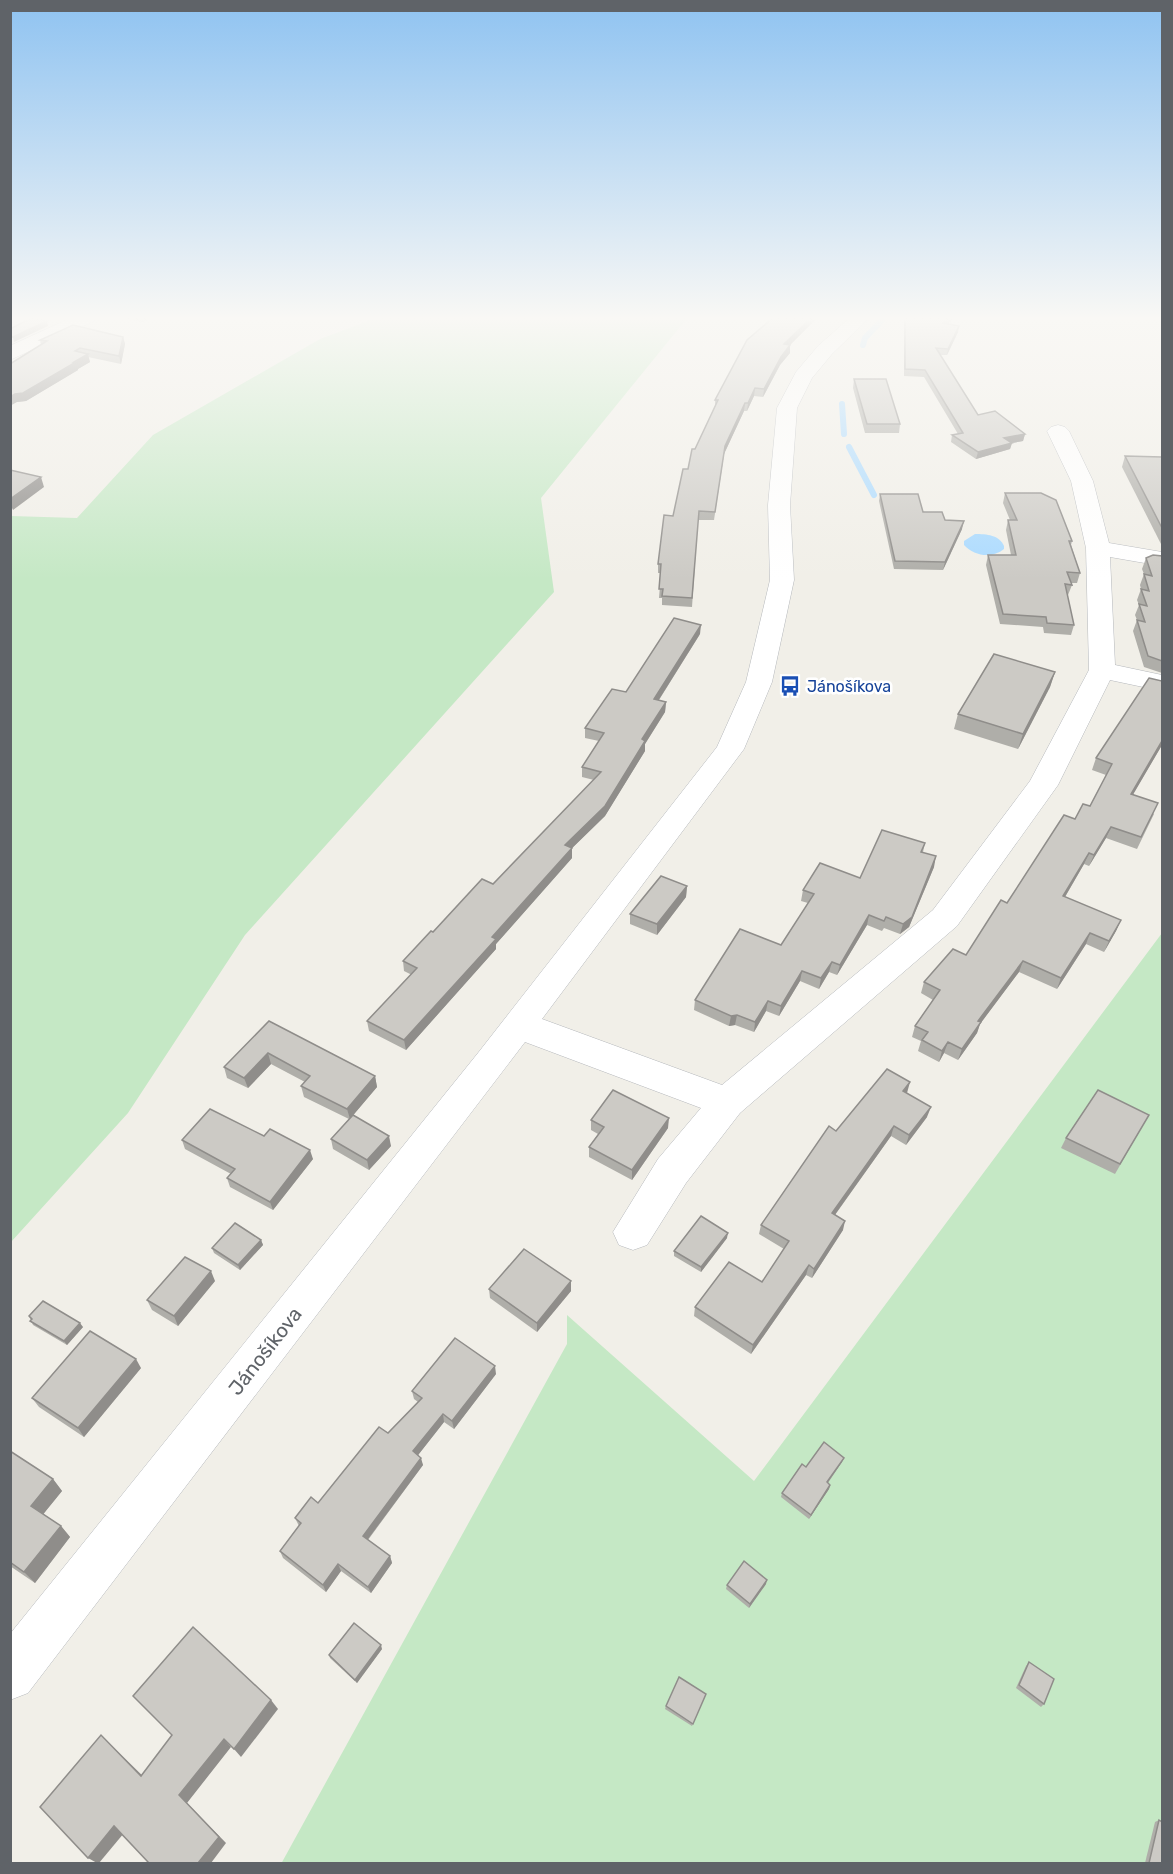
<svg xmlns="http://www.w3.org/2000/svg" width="1173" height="1874" font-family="Rubik,sans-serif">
	<rect width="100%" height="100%" fill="#f1efe8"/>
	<g fill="#c5e8c5">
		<path d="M379 317H688L541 498 554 592 245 935 128 1113 11 1242V516L77 518 153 435 320 339Z"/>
		<path d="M1162 933V1863L281 1864 567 1344V1315L754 1481Z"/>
	</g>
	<path fill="#aadaff" d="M975 534C987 534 999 535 1004 546V549C992 559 974 556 964 545V541Z"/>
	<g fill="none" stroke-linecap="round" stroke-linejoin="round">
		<g stroke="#aadaff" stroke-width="6">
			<path d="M863 345 865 338 885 317"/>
			<path d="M842 404 844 434"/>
			<path d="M849 447 874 495"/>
		</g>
		<g stroke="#b5b8bc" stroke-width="1">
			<g id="minor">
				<path d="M73 317H96L94 321 10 360V346Z"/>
				<path d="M851 317H870L832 354 812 378 797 408 790 505 794 580 772 682 744 749 542 1019 722 1085 933 910 1030 781 1089 670 1086 548 1071 481 1047 431 1051 427 1058 425 1065 427 1069 431 1093 481 1109 543 1162 552V566L1110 557 1115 665 1162 675V691L1110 680 1058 785 957 926 740 1113 686 1183 647 1245 633 1250 619 1245 613 1232 658 1159 701 1108 525 1042 28 1693 10 1700V1634L478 1053 717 747 746 682 770 580 768 505 777 408 796 372 818 346Z"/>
			</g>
		</g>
		<use href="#minor" fill="#fff" fill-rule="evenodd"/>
	</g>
	<g fill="#afaea9">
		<path d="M118 317H151L143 322Z"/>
		<path d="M774 317H818L790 345V353L780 365 763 397 754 396 747 411H744L724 454 714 520H698L692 607 662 605V598H659L661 573H658V564L695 449 715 406V400Z"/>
		<path d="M904 317H955L947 324 958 332 947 355H940L978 415 1025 434 1023 441 1012 443 1010 449 976 459 951 442 952 435 958 434 924 377 904 376Z"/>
		<path d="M123 337 125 344 121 364 88 357 90 362 78 369V370L26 401 17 402 41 345 40 340Z"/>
		<path d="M854 379 900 424 899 433H865L853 388Z"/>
		<path d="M1125 456 1162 457V546L1122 467Z"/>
		<path d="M1005 493 1072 541 1071 545 1080 573 1077 583H1071L1072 585 1068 595H1067L1074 625 1071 635 1044 633 1043 627 1000 624 986 565 988 555H1011L1006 530 1008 520H1010L1003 503Z"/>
		<path d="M880 494 945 520 962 529 943 570 894 569 879 501Z"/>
		<path d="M1162 556V673L1144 667 1133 631 1137 620 1135 615 1139 605 1137 600 1141 589 1140 585 1144 574 1142 569 1146 558Z"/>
		<path d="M700 634 659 700 666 702 665 712 645 744V751L605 816 572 848V858L496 944V949L406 1050 369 1031 367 1021 412 975 404 971 403 961 433 932 493 884 594 780 582 777V767L599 741 585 738V728L626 692Z"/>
		<path d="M1055 672 1050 687 1018 749 954 729 958 714Z"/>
		<path d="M1162 745 1133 794 1154 814 1137 849 1106 838 1089 866 1084 864 1065 897 1121 920 1116 931 1104 952 1086 944 1057 989 1019 972 980 1024 977 1033 958 1060 944 1053 939 1062 918 1051 921 1041 912 1037 915 1026 933 1000 921 993 924 982 966 955 1007 903 1075 819 1090 806 1106 775 1092 770 1096 758Z"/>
		<path d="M925 843 923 852 934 867 909 927 900 934 884 928 882 931 867 925 837 975 829 972 819 989 800 981 779 1016 766 1011 754 1032 735 1025 729 1026 694 1010 695 1000 781 945 808 903 801 901 803 890 860 878Z"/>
		<path d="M687 886 686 897 657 935 630 924V914Z"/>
		<path d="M269 1021 375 1076 377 1087 353 1115 391 1146 369 1170 333 1149 331 1139 349 1119 304 1097 301 1086 305 1082 271 1064 248 1088 227 1078 224 1067Z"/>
		<path d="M907 1093 927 1117 906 1145 891 1136 835 1215 843 1230 812 1278 806 1275 751 1354 694 1316 695 1307 762 1282 784 1249 759 1234 761 1225 836 1131Z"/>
		<path d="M591 1120 668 1128 632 1180 589 1157V1147L598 1134 591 1130Z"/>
		<path d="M1143 1125 1115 1174 1061 1148 1066 1138Z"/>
		<path d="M264 1136 313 1159 273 1210 230 1187 227 1178 231 1174 185 1149 182 1140Z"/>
		<path d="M727 1238 701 1272 674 1256V1251Z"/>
		<path d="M261 1240 263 1245 240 1270 214 1253 212 1248Z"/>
		<path d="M215 1281 178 1326 152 1310 147 1300Z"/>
		<path d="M571 1281V1291L537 1332 490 1298 489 1289Z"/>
		<path d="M29 1316 83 1327 67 1345 33 1325Z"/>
		<path d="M141 1368 84 1437 39 1407 32 1398Z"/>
		<path d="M496 1374 454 1429 444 1422 418 1455 423 1465 368 1540 390 1556 392 1563 371 1593 341 1571 326 1592 283 1558 280 1551 299 1526 295 1518 318 1503 388 1433 418 1402 414 1399 412 1391Z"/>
		<path d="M10 1451 53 1479 62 1491 43 1514 61 1526 70 1537 35 1583 10 1566Z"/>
		<path d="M842 1462 828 1483 830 1485 829 1489 809 1519 781 1497 782 1493 806 1467Z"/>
		<path d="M766 1584 749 1608 726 1589 727 1585Z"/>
		<path d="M382 1649 357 1683 330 1658 329 1655Z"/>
		<path d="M1029 1662 1044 1704 1041 1707 1016 1688 1026 1666Z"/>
		<path d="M706 1694 692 1726 665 1709 666 1706Z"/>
		<path d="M1159 1820 1162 1863H1145L1155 1822Z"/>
	</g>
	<g fill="#8f8d8a">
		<path d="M142 317H151L143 322Z"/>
		<path d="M812 317H818L783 352 784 344Z"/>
		<path d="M949 317H955L942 330 943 323Z"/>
		<path d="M47 321 48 326 14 342 13 337Z"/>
		<path d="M959 326 958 332 947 355 948 349Z"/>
		<path d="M123 337 125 344 121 364 119 356Z"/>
		<path d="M790 345V353L780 365 763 397 764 389 781 357Z"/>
		<path d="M88 354 90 362 78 369V370L26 401 17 402 10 406V397Z"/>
		<path d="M755 388 754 396 747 411 748 403Z"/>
		<path d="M745 403 744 411 724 454 714 520 725 446Z"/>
		<path d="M1025 434 1023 441 1012 443 1010 449 976 459 978 452 1004 438Z"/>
		<path d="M41 477 44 487 13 510 10 504V499Z"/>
		<path d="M964 521 962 529 943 570 945 562Z"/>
		<path d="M701 625 700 634 653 709 654 699Z"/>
		<path d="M1055 672 1050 687 1018 749 1023 734Z"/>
		<path d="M666 702 665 712 645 744V751L605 816 565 855V845L642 739Z"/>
		<path d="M1162 741V745L1127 805 1131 794Z"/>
		<path d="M1111 827 1106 838 1089 866 1094 855Z"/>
		<path d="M572 848V858L496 944V949L406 1050 404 1040 492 937Z"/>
		<path d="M1089 853 1084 864 1059 907 1063 896Z"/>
		<path d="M936 856 934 867 909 927 900 934 903 924Z"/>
		<path d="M687 886 686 897 657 935V924Z"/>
		<path d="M869 915 867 925 837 975 840 965Z"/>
		<path d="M1121 920 1116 931 1104 952 1109 941Z"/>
		<path d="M1090 933 1086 944 1057 989 1061 978Z"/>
		<path d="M1023 961 1019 972 980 1024 977 1033 958 1060 962 1049 978 1021Z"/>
		<path d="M832 962 829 972 819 989 821 978Z"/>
		<path d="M802 971 800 981 779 1016 781 1006Z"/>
		<path d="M768 1001 766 1011 754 1032 755 1022Z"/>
		<path d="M737 1015 735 1025 729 1026 731 1016Z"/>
		<path d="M948 1042 944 1053 939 1062 942 1051Z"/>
		<path d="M268 1053 271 1064 248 1088 244 1078Z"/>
		<path d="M375 1076 377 1087 350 1119 347 1109Z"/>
		<path d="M910 1082 907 1093 903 1091Z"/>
		<path d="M931 1107 927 1117 906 1145 909 1135Z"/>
		<path d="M669 1118 668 1128 632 1180V1170Z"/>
		<path d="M894 1126 891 1136 829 1223 832 1213Z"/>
		<path d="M389 1136 391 1146 369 1170 367 1160Z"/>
		<path d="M310 1150 313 1159 273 1210 270 1202Z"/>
		<path d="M845 1221 843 1230 812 1278 814 1269Z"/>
		<path d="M728 1233 727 1238 701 1272V1267Z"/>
		<path d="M261 1240 263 1245 240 1270 238 1265Z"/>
		<path d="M809 1265 806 1275 751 1354 753 1345Z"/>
		<path d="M211 1271 215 1281 178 1326 174 1316Z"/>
		<path d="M571 1281V1291L537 1332V1323Z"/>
		<path d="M80 1323 83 1327 67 1345 64 1341Z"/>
		<path d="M136 1359 141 1368 84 1437 78 1428Z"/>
		<path d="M495 1366 496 1374 454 1429 452 1421Z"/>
		<path d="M443 1414 444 1422 415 1459 413 1451Z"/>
		<path d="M421 1458 423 1465 365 1543 363 1536Z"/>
		<path d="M844 1458 842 1462 825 1486 827 1482Z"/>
		<path d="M53 1479 62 1491 41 1517 31 1506Z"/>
		<path d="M830 1485 829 1489 809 1519 811 1515Z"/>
		<path d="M61 1526 70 1537 35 1583 24 1572Z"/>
		<path d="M390 1556 392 1563 371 1593 368 1587Z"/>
		<path d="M338 1564 341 1571 326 1592 323 1585Z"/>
		<path d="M767 1580 766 1584 749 1608 750 1604Z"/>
		<path d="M381 1645 382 1649 357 1683 355 1680Z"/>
		<path d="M271 1700 278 1709 241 1757 234 1749Z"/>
		<path d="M101 1735 110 1744 150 1783 141 1776Z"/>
		<path d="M224 1739 231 1747 187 1803 226 1843 211 1863H198L179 1795Z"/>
		<path d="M114 1826 124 1833 99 1863H97L88 1858Z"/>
	</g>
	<g fill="#cccac5" stroke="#8f8d8a" stroke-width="1.5">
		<path d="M774 317H812L784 344 790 345 781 357 764 389 755 388 748 403H745L725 446 715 512 699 511 692 598 662 596 663 589H659L661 564H658L664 515 673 516 683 469H688L692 449H695L718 400H715L747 340Z"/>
		<path d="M905 317H949L943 323 959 326 948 349 936 348 978 415 995 411 1025 434 1004 438 1012 443 978 452 952 435 963 433 925 370 905 369Z"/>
		<path d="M31 318 47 321 13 337H10V329Z"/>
		<path d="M73 325 123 337 119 356 80 348 75 351 88 354 74 362H76L23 393 15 394 10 397V364L47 341 40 340Z"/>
		<path d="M854 379H886L900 424H867Z"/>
		<path d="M1125 456 1162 457V528Z"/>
		<path d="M10 470 41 477 10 499Z"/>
		<path d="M1005 493H1041L1056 500 1072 541H1069L1080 573 1067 572 1072 585 1065 584 1074 625 1047 623 1046 617 1003 614 988 555H1016L1008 520H1017Z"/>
		<path d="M880 494H918L923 512H942L945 520 964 521 945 562 895 561Z"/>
		<path d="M1153 555 1162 556V661L1148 656 1137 620 1145 622 1139 604 1147 606 1141 589 1149 591 1144 574 1152 576 1146 558Z"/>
		<path d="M674 618 701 625 654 699 666 702 642 739 645 741 605 806 565 845 572 848 492 937 496 939 404 1040 367 1021 417 968 403 961 431 931 433 932 482 879 493 884 601 772 582 767 604 733 585 728 612 689 626 692Z"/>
		<path d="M994 654 1055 672 1023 734 958 714Z"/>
		<path d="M1149 678 1162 681V741L1131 794 1158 803 1141 837 1111 827 1094 855 1089 853 1063 896 1121 920 1109 941 1090 933 1061 978 1023 961 978 1021 981 1022 962 1049 948 1042 942 1051 922 1040 928 1032 915 1026 940 990 924 982 953 949 966 955 1001 900 1007 903 1064 815 1075 819 1083 804 1090 806 1112 764 1096 758Z"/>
		<path d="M882 830 925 843 921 852 936 856 912 917 903 924 886 917 884 921 869 915 840 965 832 962 821 978 802 971 781 1006 768 1001 755 1022 737 1015 731 1016 695 1000 740 929 781 945 814 894 803 890 820 863 860 878Z"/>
		<path d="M661 876 687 886 657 924 630 914Z"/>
		<path d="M269 1021 375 1076 347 1109 301 1086 310 1076 268 1053 244 1078 224 1067Z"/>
		<path d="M887 1069 910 1082 903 1091 931 1107 909 1135 894 1126 832 1213 845 1221 814 1269 809 1265 753 1345 695 1307 729 1262 762 1282 789 1241 761 1225 829 1126 836 1131Z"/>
		<path d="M613 1090 669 1118 632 1170 589 1147 604 1127 591 1120Z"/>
		<path d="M1098 1090 1149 1115 1120 1164 1066 1138Z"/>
		<path d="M210 1109 264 1136 270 1129 310 1150 270 1202 227 1178 235 1169 182 1140Z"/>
		<path d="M353 1115 389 1136 367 1160 331 1139Z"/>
		<path d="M701 1216 728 1233 701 1267 674 1251Z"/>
		<path d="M235 1223 261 1240 238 1265 212 1248Z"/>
		<path d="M524 1249 571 1281 537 1323 489 1289Z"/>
		<path d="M185 1257 211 1271 174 1316 147 1300Z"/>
		<path d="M43 1301 80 1323 64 1341 30 1321 32 1319 29 1316Z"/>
		<path d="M90 1331 136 1359 78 1428 32 1398Z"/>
		<path d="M455 1338 495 1366 452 1421 443 1414 413 1451 421 1458 363 1536 390 1556 368 1587 338 1564 323 1585 280 1551 301 1523 295 1518 311 1497 318 1503 379 1427 388 1433 422 1398 412 1391Z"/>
		<path d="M824 1442 844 1458 827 1482 830 1485 811 1515 782 1493 802 1464 806 1467Z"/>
		<path d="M10 1451 53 1479 31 1506 61 1526 24 1572 10 1562Z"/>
		<path d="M744 1561 767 1580 750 1604 727 1585Z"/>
		<path d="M354 1623 381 1645 355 1680 329 1655Z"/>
		<path d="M193 1627 271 1700 234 1749 224 1739 179 1795 219 1837 198 1863H147L148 1862 114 1826 88 1858 40 1807 101 1735 141 1776 172 1735 133 1696Z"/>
		<path d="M1029 1662 1054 1679 1044 1704 1019 1685Z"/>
		<path d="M679 1677 706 1694 693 1724 666 1706Z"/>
		<path d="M1159 1820 1162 1822V1863H1149Z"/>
	</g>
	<linearGradient id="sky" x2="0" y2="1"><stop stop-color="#8fc3f1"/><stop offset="0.55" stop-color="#f9f8f5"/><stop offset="1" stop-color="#f9f8f5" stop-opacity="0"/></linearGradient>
	<rect width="1173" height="579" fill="url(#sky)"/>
	<defs>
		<g id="bus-bare" transform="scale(1.62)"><path d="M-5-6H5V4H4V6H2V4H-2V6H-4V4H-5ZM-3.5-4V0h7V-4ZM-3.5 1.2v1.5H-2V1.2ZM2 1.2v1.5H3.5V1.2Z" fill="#1a4fb4" stroke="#fff" stroke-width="2.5" paint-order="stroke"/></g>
	</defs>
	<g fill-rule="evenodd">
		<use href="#bus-bare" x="790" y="686"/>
	</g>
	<g text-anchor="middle" stroke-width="5" stroke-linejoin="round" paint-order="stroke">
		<g font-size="16" fill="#164399" stroke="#fff" text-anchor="start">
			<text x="807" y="692">Jánošíkova</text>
		</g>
		<g font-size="20" fill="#5f6368" stroke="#fff">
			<text transform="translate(265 1351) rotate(-52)" y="7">Jánošíkova</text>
		</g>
	</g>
	<rect width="1173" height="1874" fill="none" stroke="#5f6368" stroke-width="24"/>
</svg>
